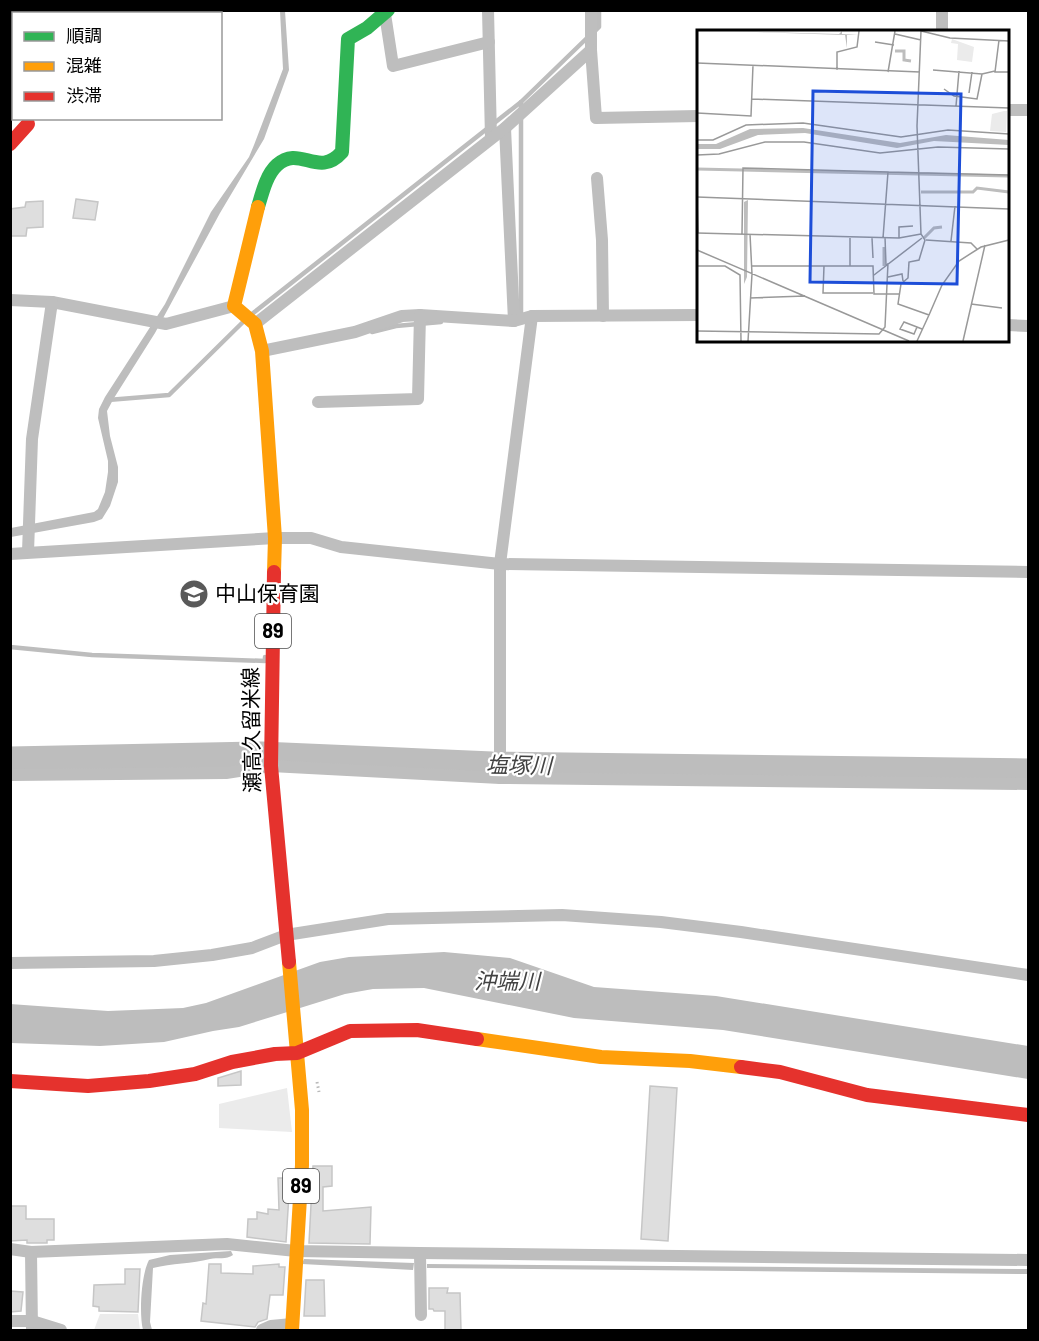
<svg xmlns="http://www.w3.org/2000/svg" width="1039" height="1341" font-family="Barlow,'Noto Sans JP',sans-serif">
	<rect width="100%" height="100%" fill="#fff"/>
	<g fill="#ebebeb">
		<path d="M287 1088 292 1132 219 1128V1104Z"/>
		<path d="M100 1314H138L140 1330H94Z"/>
	</g>
	<g fill="#bdbdbd">
		<path d="M280 11H285L289 70 264 139 220 213 155 333 114 398 107 411 110 436 118 467V482L110 506 102 519 94 522 11 537V528L94 512 98 509 105 492 108 472V461L98 418 99 409 105 397 165 304 211 212 249 157 254 145 283 69Z"/>
		<path d="M444 952 510 958 594 987 716 996 1028 1046V1079L723 1030 574 1018 424 988 373 989 345 994 239 1027 213 1031 164 1042 100 1046 11 1043 10 1004 108 1011 183 1008 206 1003 320 962 349 957Z"/>
		<path d="M231 1251 233 1255C226 1260 218 1257 210 1259 192 1264 172 1263 153 1268L150 1322 152 1330H143C139 1314 141 1275 149 1260L170 1255Z"/>
		<path d="M304 1259 414 1263 413 1270 302 1264Z"/>
		<path d="M427 1264 1028 1269V1274L427 1268Z"/>
	</g>
	<g fill="none" stroke-linecap="round" stroke-linejoin="round">
		<g stroke="#bdbdbd" stroke-width="4.5">
			<path d="M594 32 599 27V10"/>
			<path d="M252 314 521 102 588 37"/>
			<path d="M521 318V102"/>
			<path d="M372 332 396 326 441 322"/>
			<path d="M108 400 169 395 243 322"/>
			<path d="M10 647 92 655 265 661V657"/>
		</g>
		<path stroke="#bdbdbd" stroke-width="27" d="M10 760 261 755 492 765 1028 772"/>
	</g>
	<g fill="#dedede" stroke="#c6c6c6" stroke-width="1.5">
		<path d="M76 199 98 202 95 220 73 218Z"/>
		<path d="M43 201V227L27 228 26 236H10V209L25 207 26 202Z"/>
		<path d="M241 1071V1085L218 1086V1078Z"/>
		<path d="M650 1086 677 1088 668 1241 641 1239Z"/>
		<path d="M313 1166H332V1186L323 1187V1211L371 1207 370 1244 309 1243Z"/>
		<path d="M278 1178H290L286 1242 247 1237 248 1219H257V1212L268 1214V1209L279 1210Z"/>
		<path d="M10 1206H26V1219H54V1240H47V1243H27V1240L10 1241Z"/>
		<path d="M209 1264H221V1273L253 1274V1266L279 1264V1267H285L283 1295H270L267 1319 258 1322 255 1327 201 1321 203 1303 206 1304Z"/>
		<path d="M125 1269H140L138 1312 99 1311V1307L93 1306 94 1285 125 1284Z"/>
		<path d="M306 1280H324L325 1316H304Z"/>
		<path d="M429 1288H448L447 1293H460L461 1330H445V1311H434L433 1309H429Z"/>
		<path d="M10 1291 23 1292 21 1311 10 1312Z"/>
	</g>
	<g fill="none" stroke-linecap="round" stroke-linejoin="round">
		<path stroke="#b9b9b9" stroke-width="3" stroke-dasharray="1.5 3" stroke-linecap="butt" d="M317 1082 319 1092"/>
		<g stroke="#bebebe" stroke-width="12">
			<path d="M488 10 491 138"/>
			<path d="M591 10V50L596 118 698 116"/>
			<path d="M942 10V32"/>
			<path d="M99 14 100 10"/>
			<path d="M385 14 393 66 489 42"/>
			<path d="M1008 110H1028"/>
			<path d="M505 128 514 321"/>
			<path d="M597 178 602 240 603 316"/>
			<path d="M10 300 52 302 166 324 234 306"/>
			<path d="M532 316 500 564V778L1028 784"/>
			<path d="M255 324 505 128 591 50"/>
			<path d="M1008 325 1028 326"/>
			<path d="M262 351 355 332 402 316 420 315 514 321 532 316 698 315"/>
			<path d="M318 402 418 399 420 315"/>
			<path d="M28 552 32 439 52 302"/>
			<path d="M10 554 275 538H311L341 547 500 564 1028 572"/>
			<path d="M10 775 226 773 271 766 500 778"/>
			<path d="M10 963 154 961 212 955 252 948 286 935 388 919 562 915 661 922 741 932 1028 975"/>
			<path d="M10 1249 31 1252 227 1244 296 1251 420 1253 1028 1260"/>
			<path d="M31 1252 32 1330"/>
			<path d="M420 1253 421 1315"/>
			<path d="M10 1321H32L61 1330"/>
			<path d="M262 1330 271 1326 292 1324"/>
		</g>
		<path stroke="#30b455" stroke-width="14" d="M258 207C262 194 266 175 277 165 300 144 318 179 342 152L348 39 367 28 388 10"/>
		<g stroke="#ff9f0a" stroke-width="14">
			<path d="M258 207 234 306 255 324 262 351 275 538 274 572"/>
			<path d="M289 962 302 1110V1165L292 1330"/>
			<path d="M477 1039 601 1057 690 1061 741 1067"/>
		</g>
		<g stroke="#e5322d" stroke-width="14">
			<path d="M10 144 28 124"/>
			<path d="M274 572 271 766 289 962"/>
			<path d="M741 1067 780 1072 867 1095 1028 1115"/>
			<path d="M10 1081 88 1086 149 1081 195 1074 232 1062 275 1054 297 1053 350 1031 417 1030 477 1039"/>
		</g>
	</g>
	<defs>
		<g id="school-disc" transform="scale(1.5)"><circle r="9.5" fill="#595959" stroke="#fff"/><path d="M0-5L7-2L0 1L-7-2ZM-4 1L0 2.5L4 1V4Q0 6-4 4Z" fill="#fff"/></g>
	</defs>
	<g fill-rule="evenodd">
		<use href="#school-disc" x="194" y="594"/>
	</g>
	<g text-anchor="middle" stroke-width="4.5" stroke-linejoin="round" paint-order="stroke">
		<g fill="#fff" stroke="#4c4c4c" stroke-width="1.5">
			<rect x="255" y="614" width="36" height="34" rx="4.5"/>
			<rect x="283" y="1169" width="36" height="34" rx="4.5"/>
		</g>
		<g font-size="20" font-weight="bold" fill="#000">
			<text x="273" y="638">89</text>
			<text x="301" y="1193">89</text>
		</g>
		<g font-size="21" fill="#000" stroke="#fff" text-anchor="start">
			<text x="215" y="601">中山保育園</text>
		</g>
		<g font-size="21" fill="#000" stroke="#fff">
			<text transform="translate(252 730) rotate(-91)" y="7">瀬高久留米線</text>
		</g>
		<g font-size="22" font-style="italic" fill="#424242" stroke="#fff">
			<text transform="translate(519 765) rotate(1)" y="8">塩塚川</text>
			<text x="507" y="989">沖端川</text>
		</g>
	</g>
	<g transform="translate(697 30)">
		<rect width="312" height="312" fill="#fff"/>
		<path d="M255 9 277 17 275 32 260 30 261 14 254 13ZM307 81H310L309 102 293 101 295 84Z" fill="#ebebeb"/>
		<path d="M29 1 142 4 145 1V4L161 5H150V18L148 5ZM106 98 203 113 249 105 312 110V115L237 111 200 118 108 103 61 105 23 119H0V114H19L53 99ZM51 170 50 247 47 254V172Z" fill="#bdbdbd"/>
		<path fill="none" stroke="#bdbdbd" stroke-width="3" d="M198 21H207V30L214 31M0 139 311 146M224 162H276L280 158 312 162M227 208 237 198 245 197M187 236V217"/>
		<path fill="none" stroke="#999" stroke-width="1.5" d="M198 4 224 10M302 10 298 42H312M178 12 197 15M0 33 223 42M140 40V22L160 17 162 1M236 40 285 44 298 41M191 42 198 1M247 59 257 66 280 69 285 44M272 63 275 42M55 69 312 78M259 76 262 41M0 83 54 86 56 35M0 110H16L49 95 106 93 204 107 251 100 312 104M0 125 22 124 68 112H107L183 123 241 117 312 119M191 142 312 145M0 167 312 179M0 169 1 203M0 203 202 208 224 204M45 204 46 138 191 142 186 208M53 204 55 244M188 207 189 235M153 208V236M175 208 176 228M202 208V197L216 196M229 210 274 213 280 219M254 211 258 176M0 220 212 311M0 236H28L43 245 44 311M55 236H176L177 264H202M127 236 126 263H176M177 245 225 208M191 247 205 244 206 251M53 268 108 266M274 274 305 278M232 285 245 255 262 231 284 217 312 210M220 297 217 304 203 299 207 292 220 297 225 299M0 301 182 304 188 297 191 233M51 311 55 244M220 311 232 285 201 274 204 254 211 248 212 232 222 230 228 210 224 204 220 96 224 1 253 8 312 11M266 311 288 215"/>
		<path fill="#1d4ed8" fill-opacity="0.15" stroke="#1d4ed8" stroke-width="3" d="M116 61 264 64 260 254 113 252Z"/>
		<rect width="312" height="312" fill="none" stroke="#000" stroke-width="3"/>
	</g>
	<rect width="1039" height="1341" fill="none" stroke="#000000" stroke-width="24"/>
	<rect x="12" y="12" width="210" height="108" fill="#ffffff" stroke="#999999" stroke-width="1.5"/>
	<rect x="24" y="32" width="30" height="9" fill="#30b455" stroke="#999999" stroke-width="1.5"/>
	<text x="66" y="42" font-size="18" fill="#000000">順調</text>
	<rect x="24" y="62" width="30" height="9" fill="#ff9f0a" stroke="#999999" stroke-width="1.5"/>
	<text x="66" y="72" font-size="18" fill="#000000">混雑</text>
	<rect x="24" y="92" width="30" height="9" fill="#e5322d" stroke="#999999" stroke-width="1.5"/>
	<text x="66" y="102" font-size="18" fill="#000000">渋滞</text>
</svg>
